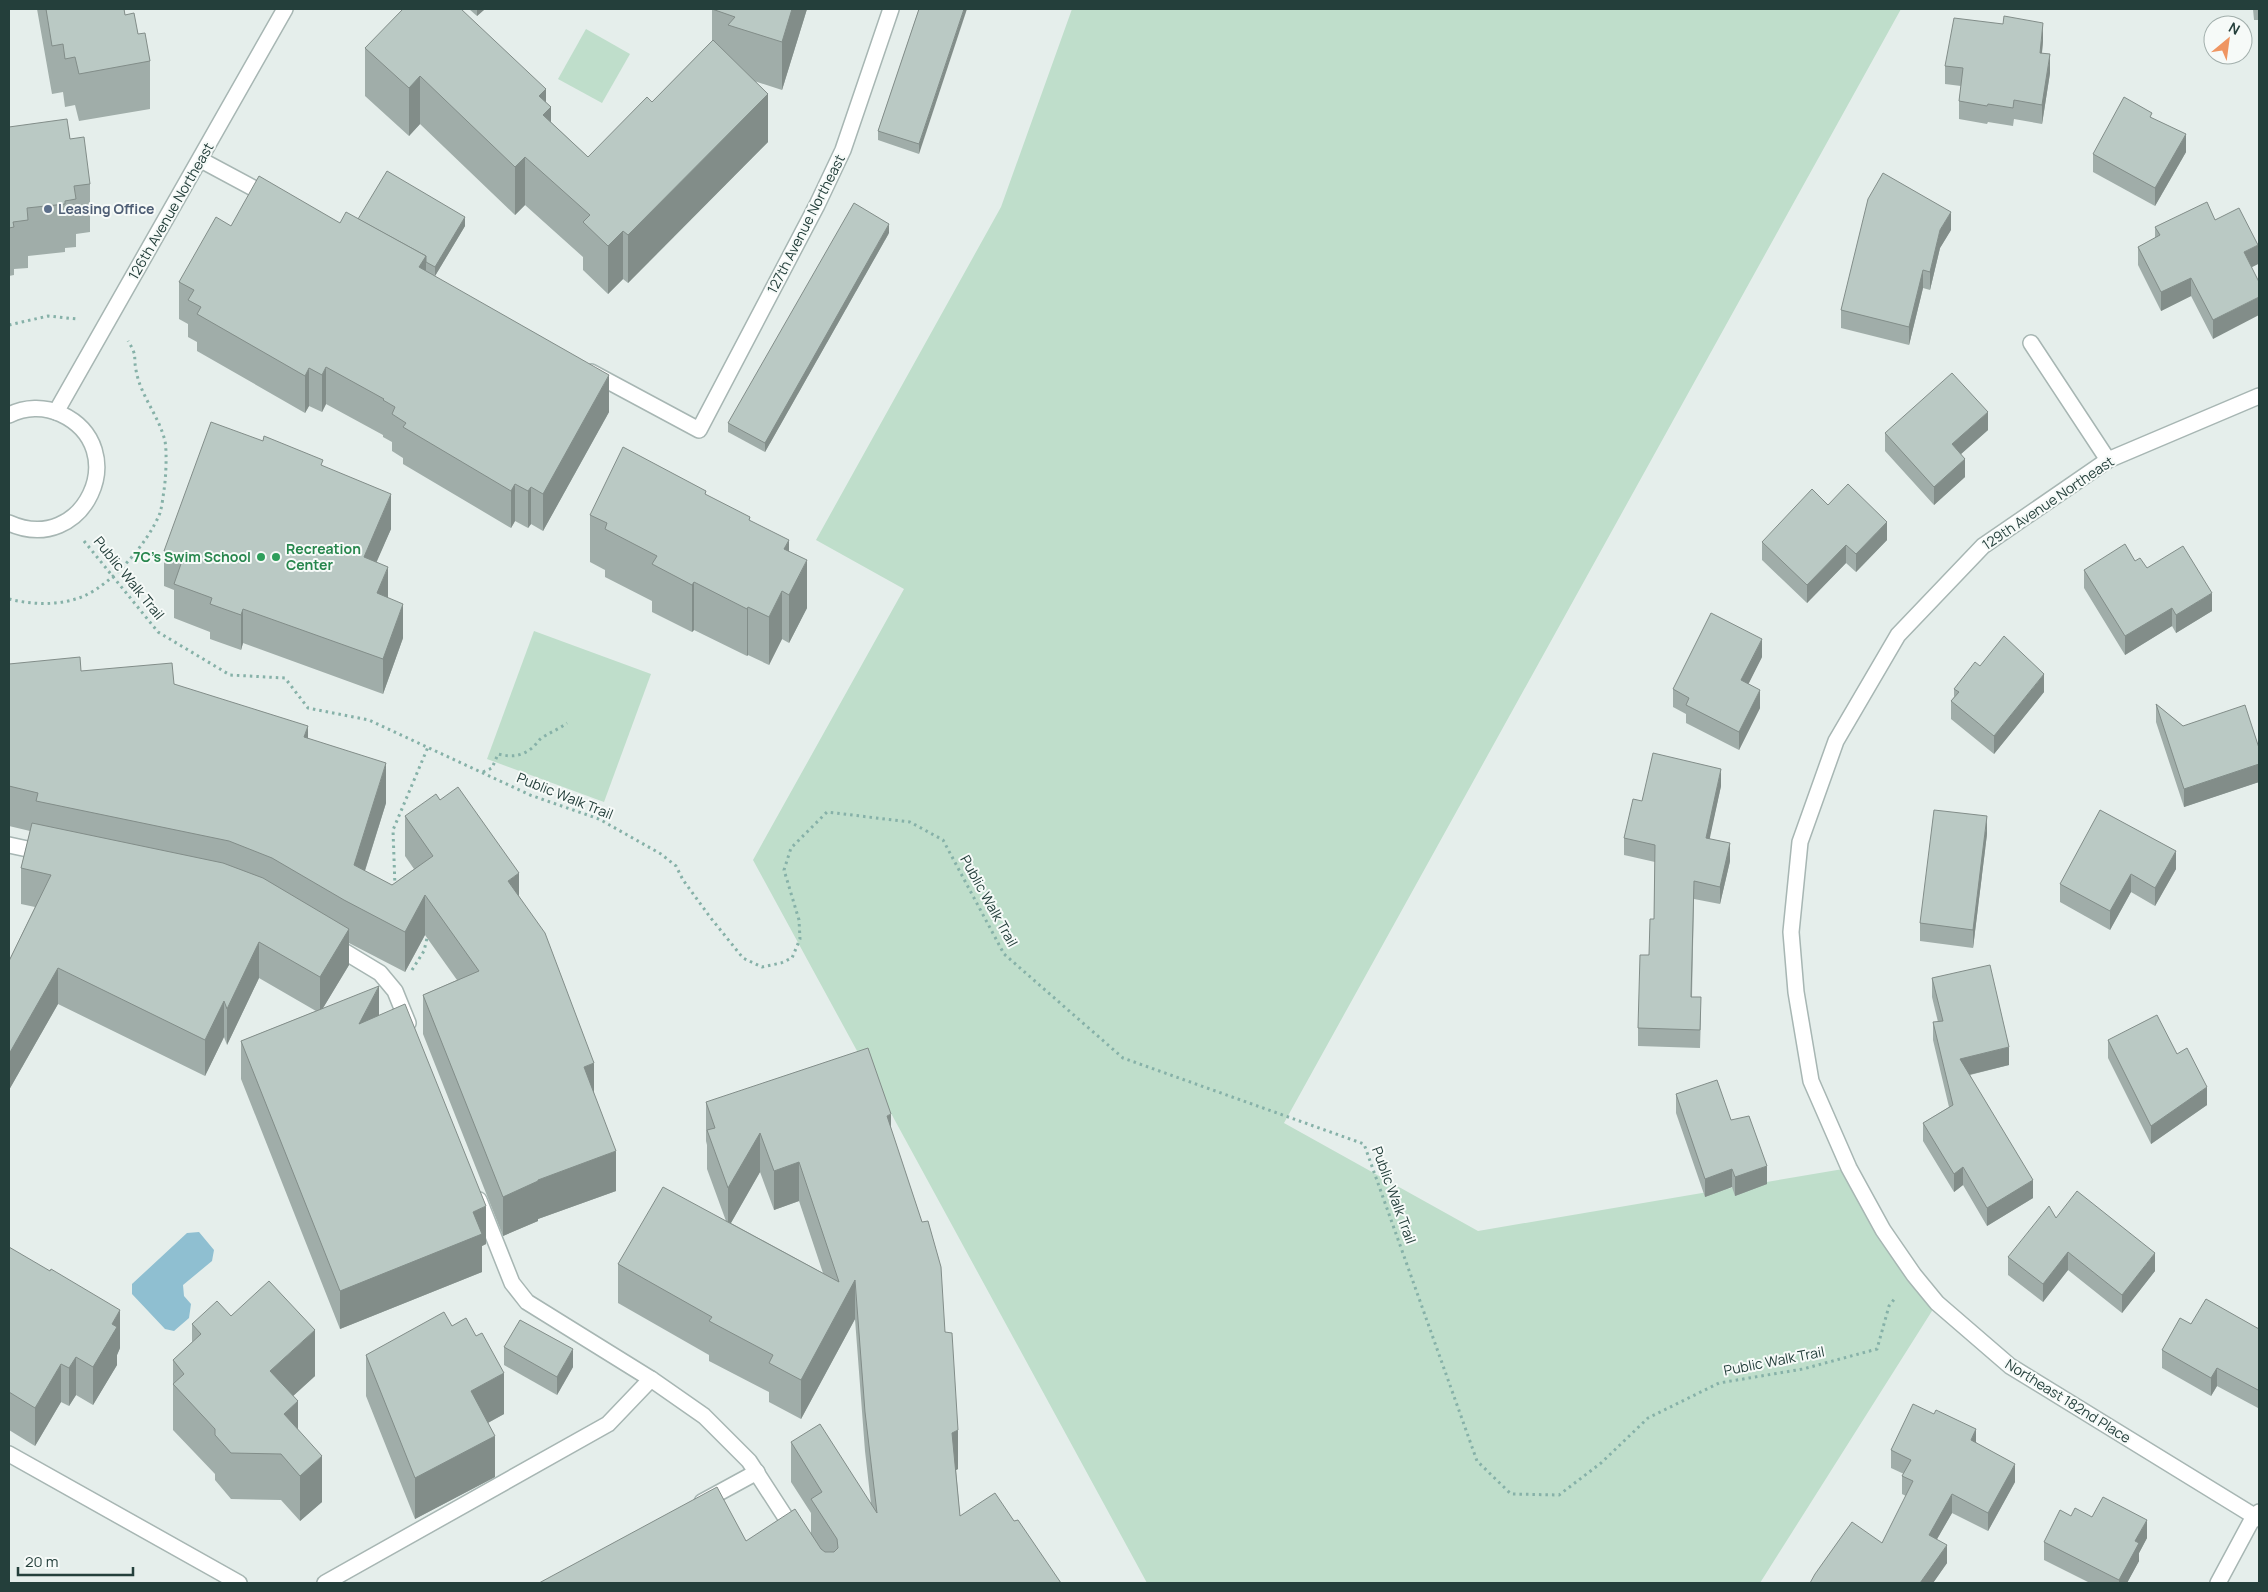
<svg xmlns="http://www.w3.org/2000/svg" width="2268" height="1592" font-family="Manrope,sans-serif">
	<rect width="100%" height="100%" fill="#e5eeeb"/>
	<g fill="#bfdecb">
		<path d="M1072 9H1901L1284 1123 1478 1231 1849 1168 1937 1303 1760 1583H1147L753 860 904 589 816 540 1001 207Z"/>
		<path d="M586 29 630 54 602 103 558 79Z"/>
		<path d="M534 631 651 674 604 802 487 759Z"/>
	</g>
	<path fill="#8fbfd1" d="M199 1232 214 1250 212 1261 183 1285 184 1296 191 1304 189 1318 174 1331 165 1329 132 1294V1284L187 1233Z"/>
	<g fill="none" stroke-linecap="round" stroke-linejoin="round">
		<g stroke="#a7b6b3" stroke-width="18">
			<g id="minor">
				<path d="M201 160 270 197"/>
				<path d="M2031 343 2108 460"/>
				<path d="M591 372 699 430 817 205 843 150 891 9"/>
				<path d="M2259 396 2108 460 1983 546 1898 635 1836 741 1800 842 1791 932 1796 992 1811 1081 1849 1168 1883 1230 1914 1275 1937 1303 2010 1366 2259 1519"/>
				<path d="M56 412 285 9"/>
				<path d="M9 415C25 407 44 406 61 414 134 448 84 557 9 523"/>
				<path d="M9 845 46 853"/>
				<path d="M332 944 380 973 395 991 408 1023"/>
				<path d="M479 1200 512 1283 527 1302 651 1379 704 1416 749 1461 795 1532"/>
				<path d="M9 1454 239 1583"/>
				<path d="M702 1502 757 1472"/>
				<path d="M325 1583 608 1424 651 1379"/>
				<path d="M2218 1583 2254 1516 2259 1512"/>
			</g>
		</g>
		<g stroke="#86b1a8" stroke-width="3" stroke-dasharray="2.5 4" stroke-linecap="butt">
			<path d="M9 325 48 316 77 319"/>
			<path d="M84 541 158 632 230 675 285 678 308 708 369 720 530 795 599 819 661 854 676 866 683 880 710 917 743 958 762 967 781 963 792 958 800 939 799 920 784 870 791 848 827 812 910 822 943 840 1004 954 1123 1058 1364 1144 1477 1461 1511 1494 1559 1495 1601 1463 1648 1418 1719 1383 1803 1369 1877 1349 1889 1306 1896 1297"/>
			<path d="M9 599C33 605 60 606 84 596 113 583 148 543 160 513 162 506 163 497 164 490 166 478 167 452 165 441 159 416 140 395 136 370 133 355 138 357 128 341"/>
			<path d="M483 772 492 768 498 754C511 757 521 757 532 748 536 745 538 740 543 737 551 732 559 729 567 723"/>
			<path d="M395 887 393 830 428 747"/>
			<path d="M412 970 424 951 427 938 425 936"/>
		</g>
		<use href="#minor" stroke="#fff" stroke-width="15"/>
	</g>
	<g fill="#a0ada9" fill-rule="evenodd">
		<path d="M37 9H124L125 15 138 34 150 61V109L79 121 75 105 65 107 63 92 52 94Z"/>
		<path d="M469 9H485L477 16Z"/>
		<path d="M712 9H807L782 90 754 81 768 142 628 283 623 279 608 294 583 270V257L525 205 515 215 420 124 409 136 365 96V48L546 102 551 122 588 157 652 102 712 41Z"/>
		<path d="M919 9V154L878 140V131Z"/>
		<path d="M2253 9H2259V20H2254Z"/>
		<path d="M2043 41 2042 53 2050 73 2042 124 2014 119 2013 126 1988 122 1987 124 1959 119V101L1961 86 1945 84V66Z"/>
		<path d="M2152 118 2186 152 2155 206 2093 172V154Z"/>
		<path d="M9 127 70 139 90 184V232L76 234V247L65 248V252L28 256V268L14 269V275L9 276Z"/>
		<path d="M358 219 465 226 435 276 609 412 543 531 531 524 528 528 515 521 511 528 403 464V458L392 451V442L383 437V435L326 404 322 412 309 406 305 413 197 351V342L188 337V324L179 319V282L231 226 340 223Z"/>
		<path d="M2215 220 2258 264 2252 267 2213 339 2191 296 2161 311 2138 265V247L2155 238V227Z"/>
		<path d="M1951 230 1940 248 1930 290 1923 288 1909 345 1841 328V310Z"/>
		<path d="M889 233 765 452 728 432V423Z"/>
		<path d="M1988 430 1961 454 1965 477 1934 505 1885 451V433Z"/>
		<path d="M323 466 391 529 376 562 388 598 403 638 383 694 243 643 241 650 210 639V632L174 618V590L164 586V551Z"/>
		<path d="M706 495 750 521 789 551 807 608 789 643 782 639 769 665 748 655 747 656 694 630 692 632 652 612V601L605 577V570L590 562V515Z"/>
		<path d="M1828 505 1887 540 1856 572 1846 563 1807 603 1762 560V542Z"/>
		<path d="M2135 561 2212 611 2176 633 2172 626 2125 655 2084 588V570Z"/>
		<path d="M1762 657 1748 684 1760 708 1739 750 1686 723V714L1673 707V689Z"/>
		<path d="M9 664 81 671 174 684 308 738 386 803 365 871 392 885 414 869 405 856V816L440 800 519 896 594 1094 616 1191 538 1219V1221L503 1236 423 1034V995L457 980 425 935 405 972 349 943V965L323 1008 379 1016 486 1244 482 1246V1272L340 1329 241 1079V1041L316 1011 259 978 227 1045 224 1037 205 1076 58 1004 9 1090V961L35 907 21 904V868L30 831 9 826Z"/>
		<path d="M1980 666 2044 692 1994 754 1951 719V701L1954 697V689Z"/>
		<path d="M2156 704 2183 726 2259 748V782L2184 807 2156 722Z"/>
		<path d="M1721 786 1709 839 1730 861 1720 904 1694 899 1692 997 1701 1015 1700 1048 1638 1046V1028L1654 919 1655 862 1624 855V838L1642 801Z"/>
		<path d="M1987 834 1973 948 1920 941V923Z"/>
		<path d="M2176 869 2155 906 2131 892 2110 930 2060 902V884Z"/>
		<path d="M1932 978 2009 1065 1970 1075 2033 1198 1987 1226 1963 1185 1954 1192 1923 1141V1123L1949 1107 1933 1040V1022H1938L1932 997Z"/>
		<path d="M2108 1040 2177 1054 2207 1105 2151 1144 2108 1058Z"/>
		<path d="M1676 1094 1731 1120 1767 1184 1735 1196 1732 1187 1705 1197 1676 1113Z"/>
		<path d="M706 1102 891 1129 945 1332 958 1469 956 1470 960 1516 1014 1521 1061 1583H539L746 1541 811 1533V1513L791 1482V1442L871 1504 865 1451 855 1319 801 1419 769 1402V1392L709 1361V1355L618 1303V1264L726 1221 707 1169V1145L706 1141ZM760 1172 774 1210 799 1201 823 1273 731 1223Z"/>
		<path d="M2056 1218 2155 1271 2122 1313 2068 1270 2043 1302 2008 1275V1257Z"/>
		<path d="M9 1247 120 1348 117 1355V1365L93 1405 76 1395 69 1406 61 1402 35 1446 9 1430Z"/>
		<path d="M231 1316 315 1376 293 1396 298 1430 322 1502 300 1521 281 1500 231 1499 215 1480V1474L173 1430V1360L192 1342V1324Z"/>
		<path d="M2191 1324 2259 1329 2258 1408 2217 1386 2211 1396 2162 1368V1350Z"/>
		<path d="M452 1326 504 1414 488 1423 495 1477 415 1519 366 1396V1355Z"/>
		<path d="M504 1347 573 1367 557 1395 504 1365Z"/>
		<path d="M1976 1442 2015 1482 1988 1531 1952 1513 1937 1539 1947 1563 1933 1583H1810L1882 1543 1906 1496 1902 1494V1476L1904 1474 1891 1468V1450Z"/>
		<path d="M2071 1516 2092 1517 2147 1538 2139 1553V1561L2127 1583H2090L2044 1560V1542Z"/>
	</g>
	<g fill="#828d89">
		<path d="M477 9H485L477 16Z"/>
		<path d="M792 9H807L782 90V42Z"/>
		<path d="M964 9H967L919 154V144Z"/>
		<path d="M2043 23V41L2040 71V53Z"/>
		<path d="M2050 54V73L2042 124V105Z"/>
		<path d="M420 76V124L409 136V88Z"/>
		<path d="M546 89V112L551 107V155L539 96Z"/>
		<path d="M768 94V142L628 283V235Z"/>
		<path d="M2186 134V152L2155 206V188Z"/>
		<path d="M525 157V205L515 215V167Z"/>
		<path d="M1951 212V230L1940 248 1930 290V272L1940 230Z"/>
		<path d="M465 217V226L435 276V267Z"/>
		<path d="M889 224V233L765 452V443Z"/>
		<path d="M623 231V279L608 294V246Z"/>
		<path d="M2258 245V264L2244 271V252Z"/>
		<path d="M426 256V293L419 267Z"/>
		<path d="M1923 270V288L1909 345V327Z"/>
		<path d="M2191 278V296L2161 311V292Z"/>
		<path d="M2259 297V315L2213 339V320Z"/>
		<path d="M326 367V404L322 412V375Z"/>
		<path d="M309 368V406L305 413V376Z"/>
		<path d="M609 375V412L543 531V494Z"/>
		<path d="M1988 412V430L1952 462V444Z"/>
		<path d="M1965 459V477L1934 505V487Z"/>
		<path d="M515 484V521L511 528V491Z"/>
		<path d="M531 487V524L528 528V491Z"/>
		<path d="M391 494V529L364 591V557Z"/>
		<path d="M1887 522V540L1856 572V554Z"/>
		<path d="M789 540V588L784 549Z"/>
		<path d="M1846 545V563L1807 603V585Z"/>
		<path d="M807 560V608L789 643V595Z"/>
		<path d="M388 567V602L377 593Z"/>
		<path d="M694 582V630L692 632V585Z"/>
		<path d="M782 591V639L769 665V617Z"/>
		<path d="M2212 593V611L2176 633V615Z"/>
		<path d="M403 604V638L383 694V659Z"/>
		<path d="M748 607V655L747 656V609Z"/>
		<path d="M2172 608V626L2125 655V636Z"/>
		<path d="M243 609V643L241 650V615Z"/>
		<path d="M1762 639V657L1741 699V680Z"/>
		<path d="M2044 674V692L1994 754V736Z"/>
		<path d="M1760 690V708L1739 750V732Z"/>
		<path d="M308 726V766L304 737Z"/>
		<path d="M386 763V803L354 905V865Z"/>
		<path d="M2259 764V782L2184 807V789Z"/>
		<path d="M1721 769V786L1706 856V838Z"/>
		<path d="M1987 816V834L1973 948V930Z"/>
		<path d="M1730 843V861L1720 904V887Z"/>
		<path d="M2176 851V869L2155 906V888Z"/>
		<path d="M519 873V913L508 881Z"/>
		<path d="M2131 874V892L2110 930V911Z"/>
		<path d="M425 895V935L405 972V932Z"/>
		<path d="M349 929V965L320 1013V977Z"/>
		<path d="M259 942V978L227 1045V1009Z"/>
		<path d="M58 968V1004L9 1090V1054Z"/>
		<path d="M379 986V1023L359 1024Z"/>
		<path d="M224 1001V1037L205 1076V1040Z"/>
		<path d="M2009 1047V1065L1960 1077V1059Z"/>
		<path d="M594 1063V1103L584 1067Z"/>
		<path d="M2207 1087V1105L2151 1144V1126Z"/>
		<path d="M891 1114V1153L887 1116Z"/>
		<path d="M760 1133V1172L728 1228V1188Z"/>
		<path d="M616 1151V1191L538 1219V1221L503 1236V1197L538 1180Z"/>
		<path d="M799 1162V1201L774 1210V1171Z"/>
		<path d="M1767 1166V1184L1735 1196V1177Z"/>
		<path d="M1963 1167V1185L1954 1192V1174Z"/>
		<path d="M1732 1169V1187L1705 1197V1179Z"/>
		<path d="M2033 1180V1198L1987 1226V1208Z"/>
		<path d="M486 1206V1244L482 1246V1272L340 1329V1291L473 1212Z"/>
		<path d="M2068 1252V1270L2043 1302V1284Z"/>
		<path d="M2155 1253V1271L2122 1313V1295Z"/>
		<path d="M855 1280V1319L801 1419V1380Z"/>
		<path d="M120 1310V1348L117 1355V1365L93 1405V1367L112 1324Z"/>
		<path d="M315 1330V1376L270 1417V1371Z"/>
		<path d="M573 1349V1367L557 1395V1377Z"/>
		<path d="M76 1357V1395L69 1406V1368Z"/>
		<path d="M61 1364V1402L35 1446V1408Z"/>
		<path d="M2217 1368V1386L2211 1396V1378Z"/>
		<path d="M504 1373V1414L471 1432V1391Z"/>
		<path d="M2259 1387V1406L2258 1408V1390Z"/>
		<path d="M298 1401V1447L284 1414Z"/>
		<path d="M1976 1429V1447L1971 1440Z"/>
		<path d="M958 1430V1469L952 1472V1433Z"/>
		<path d="M495 1436V1477L415 1519V1478Z"/>
		<path d="M322 1456V1502L300 1521V1476Z"/>
		<path d="M2015 1464V1482L1988 1531V1513Z"/>
		<path d="M1952 1494V1513L1929 1553V1535Z"/>
		<path d="M2147 1520V1538L2139 1553V1561L2127 1583H2119V1580L2135 1541Z"/>
		<path d="M1947 1545V1563L1933 1583H1920Z"/>
	</g>
	<g fill="#bac9c4" stroke="#828d89">
		<path d="M46 9H124L125 15 134 13 138 34 145 33 150 61 79 74 75 57 65 59 63 44 52 46Z"/>
		<path d="M403 9H461L546 89 539 96 551 107 543 115 588 157 647 97 652 102 713 40 768 94 628 235 623 231 608 246 583 222 590 215 525 157 515 167 420 76 409 88 365 48Z"/>
		<path d="M712 9H792L782 42 728 25 735 17Z"/>
		<path d="M919 9H964L919 144 878 131Z"/>
		<path d="M2004 16 2043 23 2040 53 2050 54 2042 105 2014 100 2013 108 1988 104 1987 106 1959 101 1963 68 1945 66 1954 18 2003 24Z"/>
		<path d="M2124 97 2152 113 2150 117 2186 134 2155 188 2093 154Z"/>
		<path d="M67 119 70 139 84 137 90 184 74 186 76 199 65 201V204L27 208 28 220 13 222 14 227 9 228V127Z"/>
		<path d="M387 171 465 217 435 267 426 262V256L358 219Z"/>
		<path d="M1883 173 1951 212 1940 230 1930 272 1923 270 1909 327 1841 310 1868 199Z"/>
		<path d="M259 176 340 223 346 212 426 256 419 267 609 375 543 494 531 487 528 491 515 484 511 491 403 427 406 423 392 414 395 407 383 400 384 399 326 367 322 375 309 368 305 376 197 314 201 307 188 300 194 290 179 282 216 217 231 226Z"/>
		<path d="M2207 202 2215 220 2239 208 2258 245 2244 252 2259 282V297L2213 320 2191 278 2161 292 2138 247 2160 235 2155 227Z"/>
		<path d="M854 203 889 224 765 443 728 423Z"/>
		<path d="M1952 373 1988 412 1952 444 1965 459 1934 487 1885 433Z"/>
		<path d="M211 422 263 441 264 436 323 460 321 465 391 494 364 557 388 567 377 593 403 604 383 659 243 609 241 615 210 604 212 598 174 584 183 558 164 551Z"/>
		<path d="M623 447 706 491 705 494 750 517 749 520 789 540 784 549 807 560 789 595 782 591 769 617 748 607 747 609 694 582 692 585 652 564 657 556 605 529 607 523 590 515Z"/>
		<path d="M1848 484 1887 522 1856 554 1846 545 1807 585 1762 542 1812 489 1828 505Z"/>
		<path d="M2125 544 2135 561 2140 558 2147 568 2183 546 2212 593 2176 615 2172 608 2125 636 2084 570Z"/>
		<path d="M1711 613 1762 639 1741 680 1760 690 1739 732 1686 705 1689 698 1673 689Z"/>
		<path d="M2004 636 2044 674 1994 736 1951 701 1959 692 1954 689 1975 662 1980 666Z"/>
		<path d="M80 657 81 671 172 663 174 684 308 726 304 737 386 763 354 865 392 885 433 856 405 816 436 794 440 800 458 787 519 873 508 881 545 933 594 1063 584 1067 616 1151 538 1180V1181L503 1197 423 995 479 971 425 895 405 932 344 900 272 858 229 841 36 801 38 793 9 786V664Z"/>
		<path d="M2156 704 2183 726 2245 705 2259 748V764L2184 789Z"/>
		<path d="M1653 753 1721 769 1706 838 1730 843 1720 887 1694 881 1691 997H1701L1700 1030 1638 1028 1640 955H1649L1650 919H1654L1655 845 1624 838 1633 799 1642 801Z"/>
		<path d="M1934 810 1987 816 1973 930 1920 923Z"/>
		<path d="M2100 810 2176 851 2155 888 2131 874 2110 911 2060 884Z"/>
		<path d="M32 823 223 863 263 878 349 929 320 977 259 942 227 1009 224 1001 205 1040 58 968 9 1054V961L51 875 21 868Z"/>
		<path d="M1990 965 2009 1047 1960 1059 2033 1180 1987 1208 1963 1167 1954 1174 1923 1123 1953 1105 1933 1022 1943 1021 1932 978Z"/>
		<path d="M379 986 359 1024 405 1004 486 1206 473 1212 482 1234 340 1291 241 1041Z"/>
		<path d="M2157 1015 2177 1054 2187 1048 2207 1087 2151 1126 2108 1040Z"/>
		<path d="M868 1048 891 1114 887 1116 922 1222 928 1221 941 1267 945 1332 952 1333 958 1430 952 1433 960 1516 995 1493 1014 1521 1018 1520 1061 1583H539L717 1487 746 1541 795 1509 821 1549 825 1552H834L838 1548 837 1539 811 1499 822 1492 791 1442 820 1424 877 1513 865 1412 855 1280 801 1380 769 1363 773 1355 709 1321 712 1317 618 1264 663 1187 839 1282 799 1162 774 1171 760 1133 728 1188 707 1130 715 1128 706 1102Z"/>
		<path d="M1717 1080 1731 1120 1749 1116 1767 1166 1735 1177 1732 1169 1705 1179 1676 1094Z"/>
		<path d="M2077 1191 2155 1253 2122 1295 2068 1252 2043 1284 2008 1257 2049 1206 2056 1218Z"/>
		<path d="M9 1247 50 1271 51 1269 120 1310 112 1324 117 1327 93 1367 76 1357 69 1368 61 1364 35 1408 9 1392Z"/>
		<path d="M269 1281 315 1330 270 1371 298 1401 284 1414 322 1456 300 1476 281 1454 231 1453 215 1435V1429L173 1384 184 1374 173 1360 201 1334 192 1324 217 1301 231 1316Z"/>
		<path d="M2206 1299 2259 1329V1387L2258 1390 2217 1368 2211 1378 2162 1350 2180 1318 2191 1324Z"/>
		<path d="M444 1312 452 1326 466 1318 476 1336 482 1333 504 1373 471 1391 495 1436 415 1478 366 1355Z"/>
		<path d="M520 1320 573 1349 557 1377 504 1347Z"/>
		<path d="M1913 1404 1934 1414 1936 1410 1976 1429 1971 1440 2015 1464 1988 1513 1952 1494 1929 1535 1947 1545 1920 1583H1810L1815 1574 1852 1522 1882 1543 1913 1481 1902 1476 1911 1460 1891 1450Z"/>
		<path d="M2103 1497 2147 1520 2135 1541 2139 1543 2119 1580 2044 1542 2060 1510 2071 1516 2075 1508 2092 1517Z"/>
	</g>
	<circle fill="#5c6f8a" stroke="#f6faf8" stroke-width="2" cx="48" cy="209" r="5"/>
	<g fill="#2e9e5b" stroke="#f6faf8" stroke-width="2">
		<circle cx="261" cy="557" r="5"/>
		<circle cx="276" cy="557" r="5"/>
	</g>
	<g text-anchor="middle" stroke-width="4" stroke-linejoin="round" paint-order="stroke">
		<g font-size="14" font-weight="bold" fill="#4e5e75" stroke="#f6faf8" text-anchor="start">
			<text x="58" y="214">Leasing Office</text>
		</g>
		<g font-size="14" fill="#243f3b" stroke="#f6faf8">
			<text transform="translate(171 211) rotate(-60)" y="5">126th Avenue Northeast</text>
			<text transform="translate(806 224) rotate(-63)" y="5">127th Avenue Northeast</text>
			<text transform="translate(2048 503) rotate(-34)" y="5">129th Avenue Northeast</text>
			<text transform="translate(129 578) rotate(51)" y="5">Public Walk Trail</text>
			<text transform="translate(565 796) rotate(22)" y="5">Public Walk Trail</text>
			<text transform="translate(989 901) rotate(61)" y="5">Public Walk Trail</text>
			<text transform="translate(1394 1195) rotate(70)" y="5">Public Walk Trail</text>
			<text transform="translate(1774 1361) rotate(-11)" y="5">Public Walk Trail</text>
			<text transform="translate(2068 1401) rotate(32)" y="5">Northeast 182nd Place</text>
		</g>
		<g font-size="14" font-weight="bold" fill="#27864d" stroke="#f6faf8" text-anchor="start">
			<text x="286" y="554">Recreation<tspan x="286" dy="16">Center</tspan></text>
			<text x="251" y="562" text-anchor="end">7C's Swim School</text>
		</g>
	</g>
	<rect width="2268" height="1592" fill="none" stroke="#243f3b" stroke-width="20"/>
	<g transform="translate(2228 40) rotate(29)"><circle r="24" fill="#f6faf8" stroke="#a2afac"/>
	<path d="M0-4L9 19L0 12L-9 19Z" fill="#ef9562"/>
	<text y="-8" font-size="14" font-weight="bold" text-anchor="middle" fill="#243f3b">N</text>
	</g>
	<path d="M18 1567v8h115v-8" fill="none" stroke="#243f3b" stroke-width="2.5"/>
	<text x="25" y="1567" font-size="15" fill="#243f3b" stroke="#f6faf8" stroke-width="4" paint-order="stroke">20 m</text>
</svg>
